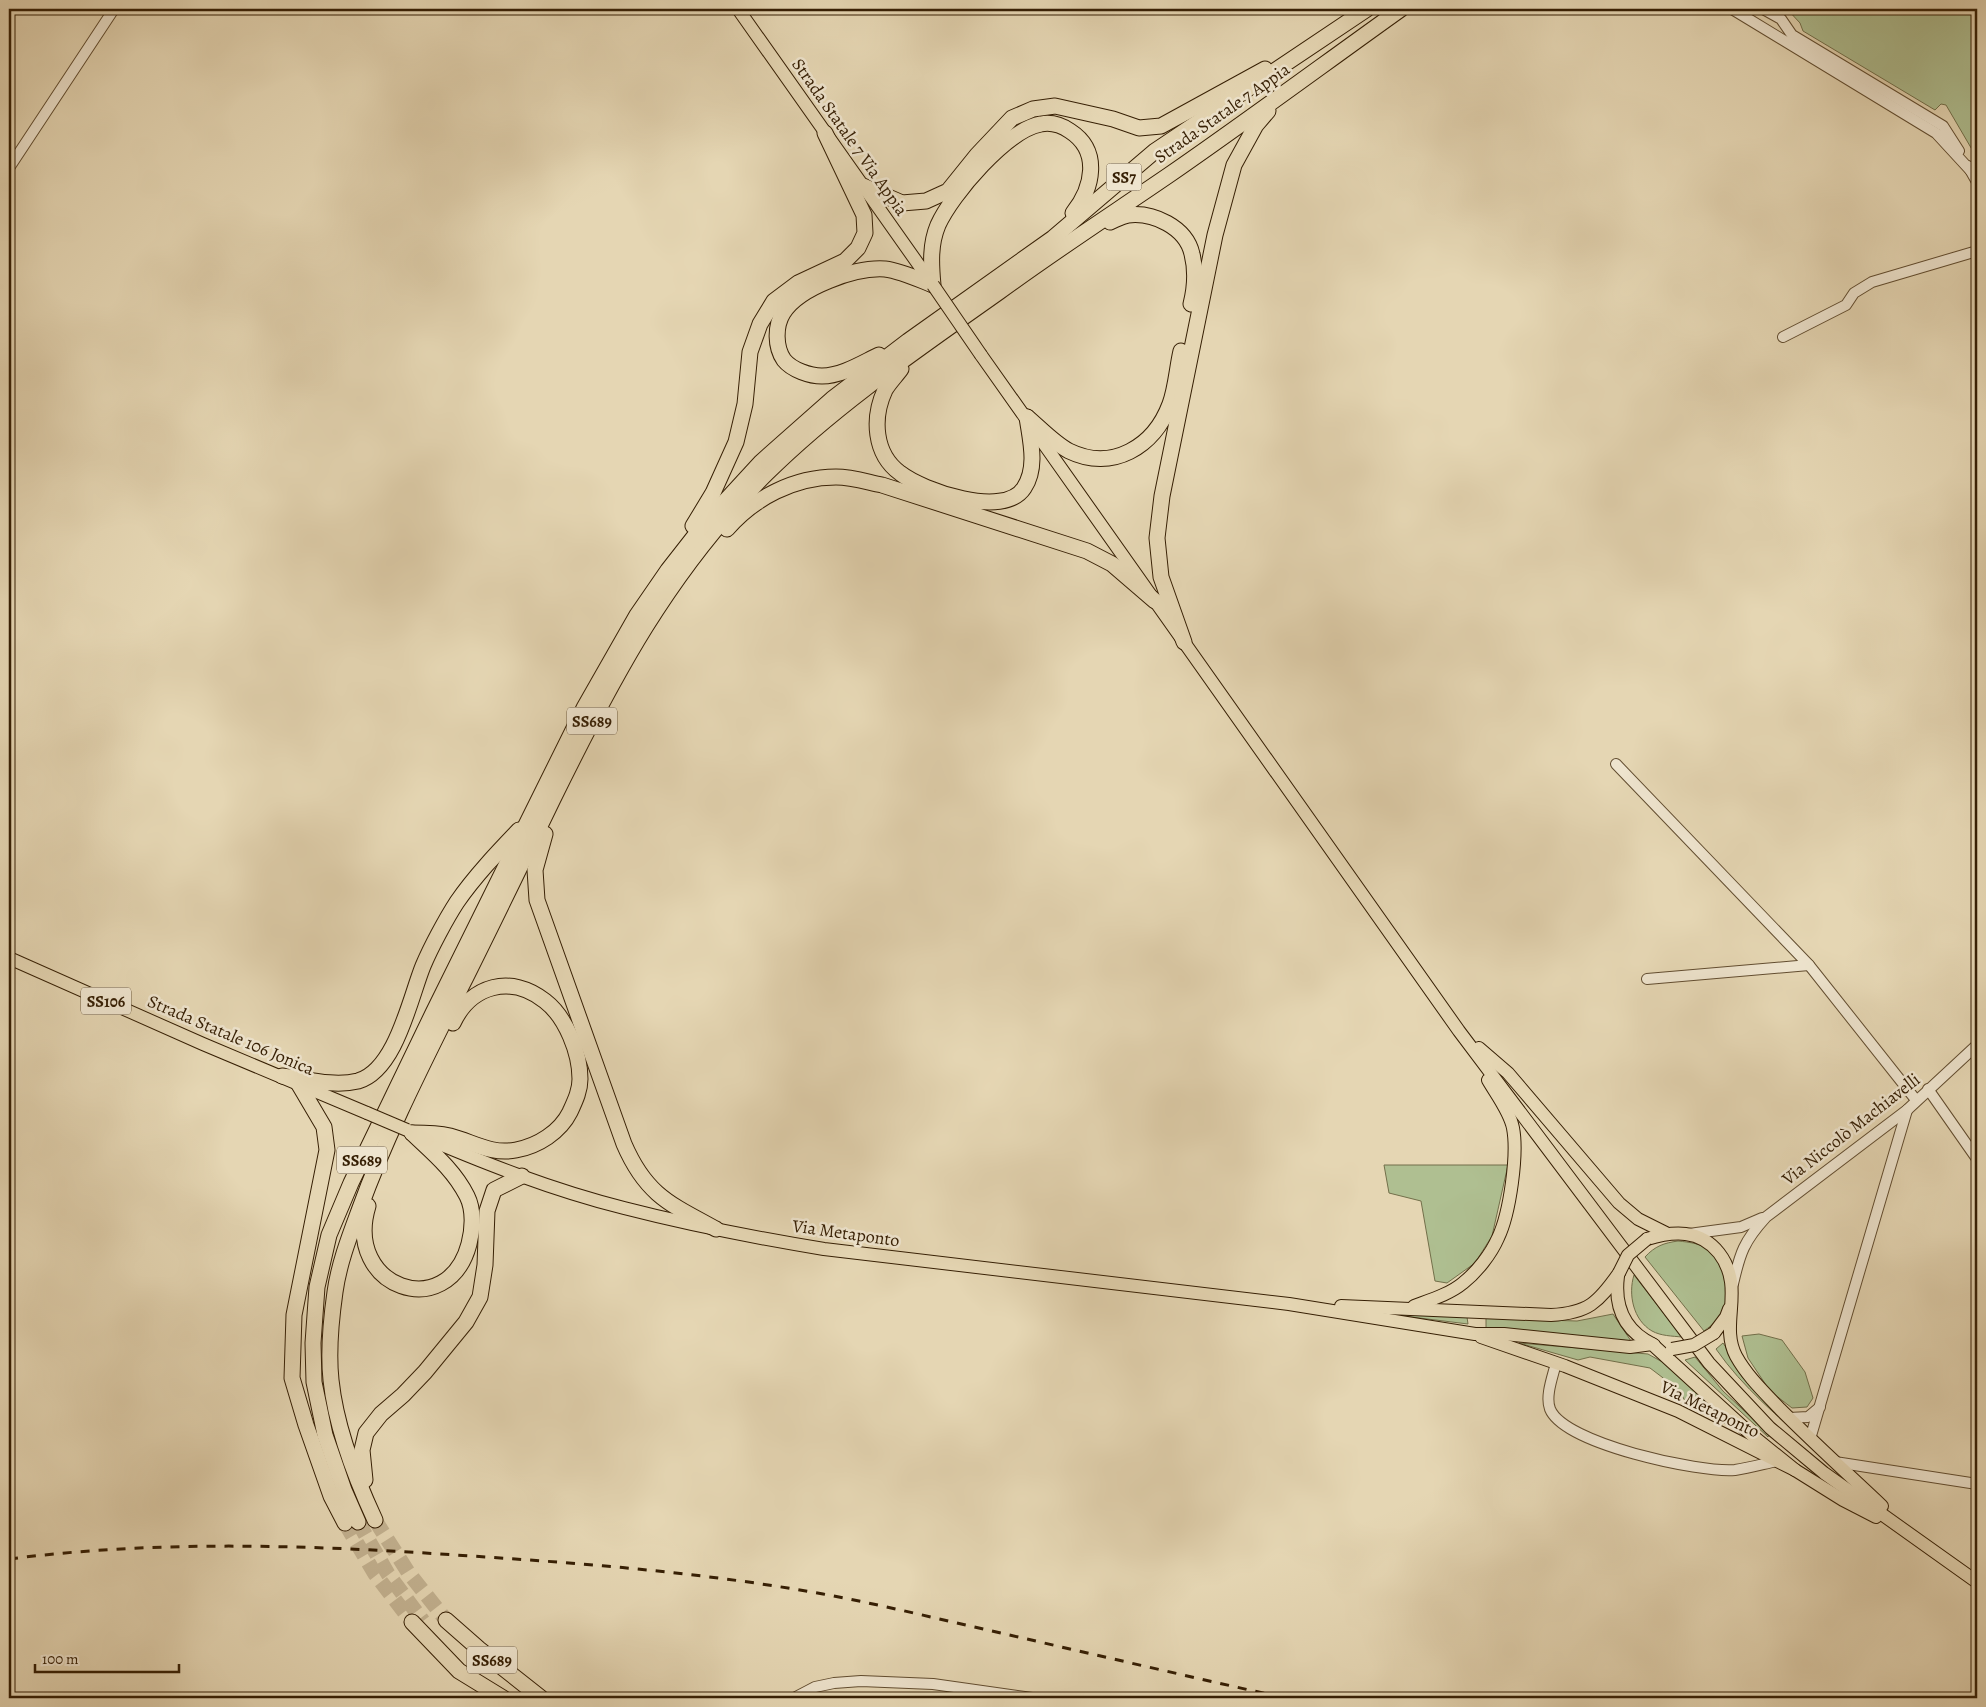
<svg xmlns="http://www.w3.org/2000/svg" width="1986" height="1707" font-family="Alegreya,serif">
	<rect width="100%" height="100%" fill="#e5d6b3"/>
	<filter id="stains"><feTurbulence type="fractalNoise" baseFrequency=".004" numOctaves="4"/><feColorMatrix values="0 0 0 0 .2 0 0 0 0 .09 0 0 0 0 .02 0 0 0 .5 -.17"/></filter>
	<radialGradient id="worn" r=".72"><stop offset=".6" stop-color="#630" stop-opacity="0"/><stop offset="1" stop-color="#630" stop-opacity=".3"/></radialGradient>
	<g fill="#afbf91" stroke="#726f4a">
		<path d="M1787 9H1977V158L1946 105 1941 104 1935 110 1803 31 1800 23Z"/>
		<path d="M1384 1165H1508L1492 1236 1475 1263 1447 1283 1435 1281 1421 1201 1389 1193Z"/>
		<path d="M1678 1241C1689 1242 1703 1244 1711 1251 1724 1262 1732 1289 1727 1305 1724 1317 1713 1324 1704 1331L1645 1257C1655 1246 1664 1243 1678 1241Z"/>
		<path d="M1634 1275 1682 1337C1672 1336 1661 1336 1652 1331 1633 1320 1628 1294 1634 1275Z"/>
		<path d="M1371 1312 1467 1317 1468 1324Z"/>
		<path d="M1613 1314 1631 1341 1486 1328V1318L1577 1321Z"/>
		<path d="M1759 1334 1782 1340 1805 1372 1813 1398 1807 1407 1792 1408 1770 1391 1748 1358 1742 1336Z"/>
		<path d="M1519 1343 1648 1354 1666 1364 1743 1434 1685 1401 1679 1390 1650 1368 1590 1357 1578 1360Z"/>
		<path d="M1723 1343 1756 1391 1814 1449C1779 1417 1743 1388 1716 1349Z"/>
		<path d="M1695 1357 1723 1391 1769 1434 1768 1437 1685 1360Z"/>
	</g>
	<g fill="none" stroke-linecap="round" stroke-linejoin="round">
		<g stroke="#c2b190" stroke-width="15" stroke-dasharray="15 8" stroke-linecap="butt">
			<path d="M375 1520 408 1572 446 1620"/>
			<path d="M358 1522 388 1574 423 1621"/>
			<path d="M345 1523 375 1574 412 1622"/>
		</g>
		<g stroke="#624d30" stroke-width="12">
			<g id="minor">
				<path d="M1732 9 1936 133 1971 171"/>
				<path d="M1763 9 1781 19 1792 35 1943 126 1959 151"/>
				<path d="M1968 166 1977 182"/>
				<path d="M9 168 114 9"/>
				<path d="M1783 337 1846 305 1854 293 1872 282 1977 251"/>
				<path d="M1616 764 1809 965 1916 1100"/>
				<path d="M1647 979 1809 965"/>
				<path d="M1928 1089 1977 1159"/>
				<path d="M1689 1234 1741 1227 1762 1218"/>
				<path d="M1733 1284C1740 1253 1744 1241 1766 1217L1907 1110 1977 1045"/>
				<path d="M1556 1363C1553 1376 1545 1396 1550 1409 1564 1444 1700 1473 1735 1470 1749 1468 1763 1464 1777 1461"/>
				<path d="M1789 1418 1808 1417 1820 1407"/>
				<path d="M1810 1439 1907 1110"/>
				<path d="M1835 1462 1977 1484"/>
				<path d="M794 1698 815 1687 834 1683 861 1681 933 1684 1032 1698"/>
			</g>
		</g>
		<g stroke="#361f04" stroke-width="14">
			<g id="major">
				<path d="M738 9 933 285"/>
				<path d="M981 355 1459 1031 1709 1363 1770 1428 1824 1473 1977 1582"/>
				<path d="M9 958 203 1044 367 1113"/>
				<path d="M1479 1048 1508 1073 1619 1203 1638 1219 1666 1233"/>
				<path d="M416 1134C484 1163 552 1190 624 1208 690 1225 757 1238 824 1249L1289 1304 1475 1334H1504L1630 1347 1652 1344 1754 1437 1795 1470"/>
				<path d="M1647 1239C1673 1231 1700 1229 1719 1253 1746 1288 1719 1324 1736 1356 1747 1376 1764 1392 1780 1409 1813 1442 1848 1474 1882 1506"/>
				<path d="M1618 1276C1614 1307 1624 1331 1654 1345"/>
				<path d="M1341 1306 1551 1315C1588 1313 1598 1303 1619 1273"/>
				<path d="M1414 1306C1430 1300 1450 1294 1463 1283 1477 1272 1491 1254 1498 1238 1510 1213 1518 1154 1513 1128 1510 1112 1496 1094 1488 1080"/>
				<path d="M1714 1333 1726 1317 1729 1309"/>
				<path d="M1481 1337 1565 1366 1678 1411 1795 1470 1843 1500 1876 1517"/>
			</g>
		</g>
		<g stroke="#361f04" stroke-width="17">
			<g id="highway">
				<path d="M863 186 902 203 926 201 948 191 977 155 1012 118 1033 109 1055 106 1113 119 1139 128 1161 126 1265 69"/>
				<path d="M1110 222C1115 220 1122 216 1128 215 1153 212 1186 227 1192 254 1196 270 1195 288 1191 304"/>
				<path d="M879 355C862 363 842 376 822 376 810 376 792 370 784 360 775 347 775 326 783 313 799 287 856 267 885 269 901 271 918 279 933 285 931 264 930 244 938 225 952 194 1007 130 1041 124 1051 122 1061 125 1070 131 1101 151 1093 188 1073 213"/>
				<path d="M901 369C896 376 889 383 885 390 872 418 874 454 900 473 923 491 1004 519 1024 488 1038 467 1030 439 1027 417"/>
				<path d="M1027 417C1039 427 1055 444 1069 451 1112 472 1154 447 1170 404 1176 388 1177 368 1181 351"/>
				<path d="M693 526 713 493 736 442 745 404 750 352 760 324 774 301 798 283 845 261 858 248 865 233 864 215 825 133"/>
				<path d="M727 529C754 498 794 477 836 477 852 477 867 482 882 485L1087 551 1112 564 1155 601"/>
				<path d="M1184 642 1161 577 1157 538 1162 496 1215 235 1234 165 1256 125 1268 111"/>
				<path d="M545 834 535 870 537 900 624 1144C646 1195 670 1204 716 1229"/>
				<path d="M282 1076C306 1079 334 1087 358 1081 396 1070 410 998 423 966 431 947 446 919 457 902 475 876 497 853 519 830"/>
				<path d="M298 1083 324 1127 327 1150 294 1315 292 1378 306 1425 331 1496 345 1523"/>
				<path d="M412 1133C425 1133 437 1133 450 1136 473 1142 491 1155 516 1150 538 1146 560 1132 570 1112 575 1101 580 1091 580 1079 580 1053 566 1017 545 1001 511 974 471 985 453 1023"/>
				<path d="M368 1206C343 1288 448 1324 469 1244 473 1229 474 1210 467 1196 454 1170 432 1152 412 1133"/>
				<path d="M365 1480 362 1450 366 1433 381 1414 403 1395 425 1372 466 1322 480 1297 485 1265 487 1211 494 1190 522 1176"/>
				<path d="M375 1520C355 1477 336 1428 331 1380 328 1352 331 1320 335 1292 339 1263 350 1235 360 1208 388 1131 426 1058 462 985 493 923 523 861 553 799 613 677 669 570 767 473 837 404 920 348 999 292 1055 251 1112 214 1169 175 1247 121 1324 64 1401 9"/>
				<path d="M358 1522 344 1490 325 1435 314 1382 313 1343 317 1287 329 1235 351 1183 433 1013 584 708 637 615 668 570 704 524 761 462 832 399 908 341 1053 238 1155 151 1367 9"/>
				<path d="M446 1620 479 1649 541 1698"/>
				<path d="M412 1622 459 1671 503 1698"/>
			</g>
		</g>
		<use href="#minor" stroke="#eee4ce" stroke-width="10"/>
		<use href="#major" stroke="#e5d6b3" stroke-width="12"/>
		<use href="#highway" stroke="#e5d6b3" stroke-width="15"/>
		<path stroke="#361f04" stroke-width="3" stroke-dasharray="9 9" stroke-linecap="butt" d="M9 1559C158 1540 307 1545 456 1555 579 1563 701 1572 823 1594 883 1605 942 1620 1001 1633 1096 1655 1191 1677 1285 1698"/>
		<g stroke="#361f04" stroke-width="14" stroke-linecap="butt">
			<g id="major-bridge">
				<path d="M933 285 981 355"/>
				<path d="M367 1113 407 1130"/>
				<path d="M1619 1273 1628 1255 1647 1239"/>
				<path d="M1672 1349 1694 1345 1714 1333"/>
			</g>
		</g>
		<use href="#major-bridge" stroke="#e5d6b3" stroke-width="12"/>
	</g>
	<g text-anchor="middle" stroke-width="5" stroke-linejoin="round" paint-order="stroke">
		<g fill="#eee4ce" stroke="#6d5a41" stroke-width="1">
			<rect x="1106.5" y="163.5" width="35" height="27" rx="4"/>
			<rect x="567" y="707.5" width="50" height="27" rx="4"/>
			<rect x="81" y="987.5" width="50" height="27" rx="4"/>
			<rect x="337" y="1146.5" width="50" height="27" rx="4"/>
			<rect x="467" y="1646.5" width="50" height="27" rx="4"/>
		</g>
		<g font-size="16" font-weight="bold" fill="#361f04">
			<text x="1124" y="183">SS7</text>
			<text x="592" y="727">SS689</text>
			<text x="106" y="1007">SS106</text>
			<text x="362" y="1166">SS689</text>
			<text x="492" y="1666">SS689</text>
		</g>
		<g font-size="18" fill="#361f04" stroke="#eee4ce">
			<text transform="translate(1222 113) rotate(-35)" y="6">Strada Statale 7 Appia</text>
			<text transform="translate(850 137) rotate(55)" y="6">Strada Statale 7 Via Appia</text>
			<text transform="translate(231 1035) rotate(23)" y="6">Strada Statale 106 Jonica</text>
			<text transform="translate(1851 1129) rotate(-38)" y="6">Via Niccolò Machiavelli</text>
			<text transform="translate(846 1233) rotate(8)" y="6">Via Metaponto</text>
			<text transform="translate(1710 1409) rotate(26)" y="6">Via Metaponto</text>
		</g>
	</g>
	<rect width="1986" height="1707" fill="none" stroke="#e5d6b3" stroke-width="30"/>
	<rect x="10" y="10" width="1966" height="1687" fill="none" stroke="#361f04" stroke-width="2.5"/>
	<rect x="15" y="15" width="1956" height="1677" fill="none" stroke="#361f04"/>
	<path d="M35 1664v8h144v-8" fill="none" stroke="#361f04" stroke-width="2.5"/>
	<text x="42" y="1664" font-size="15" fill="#361f04" stroke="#eee4ce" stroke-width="4" paint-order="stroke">100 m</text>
	<rect width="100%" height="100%" filter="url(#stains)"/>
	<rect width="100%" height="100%" fill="url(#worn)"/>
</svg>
